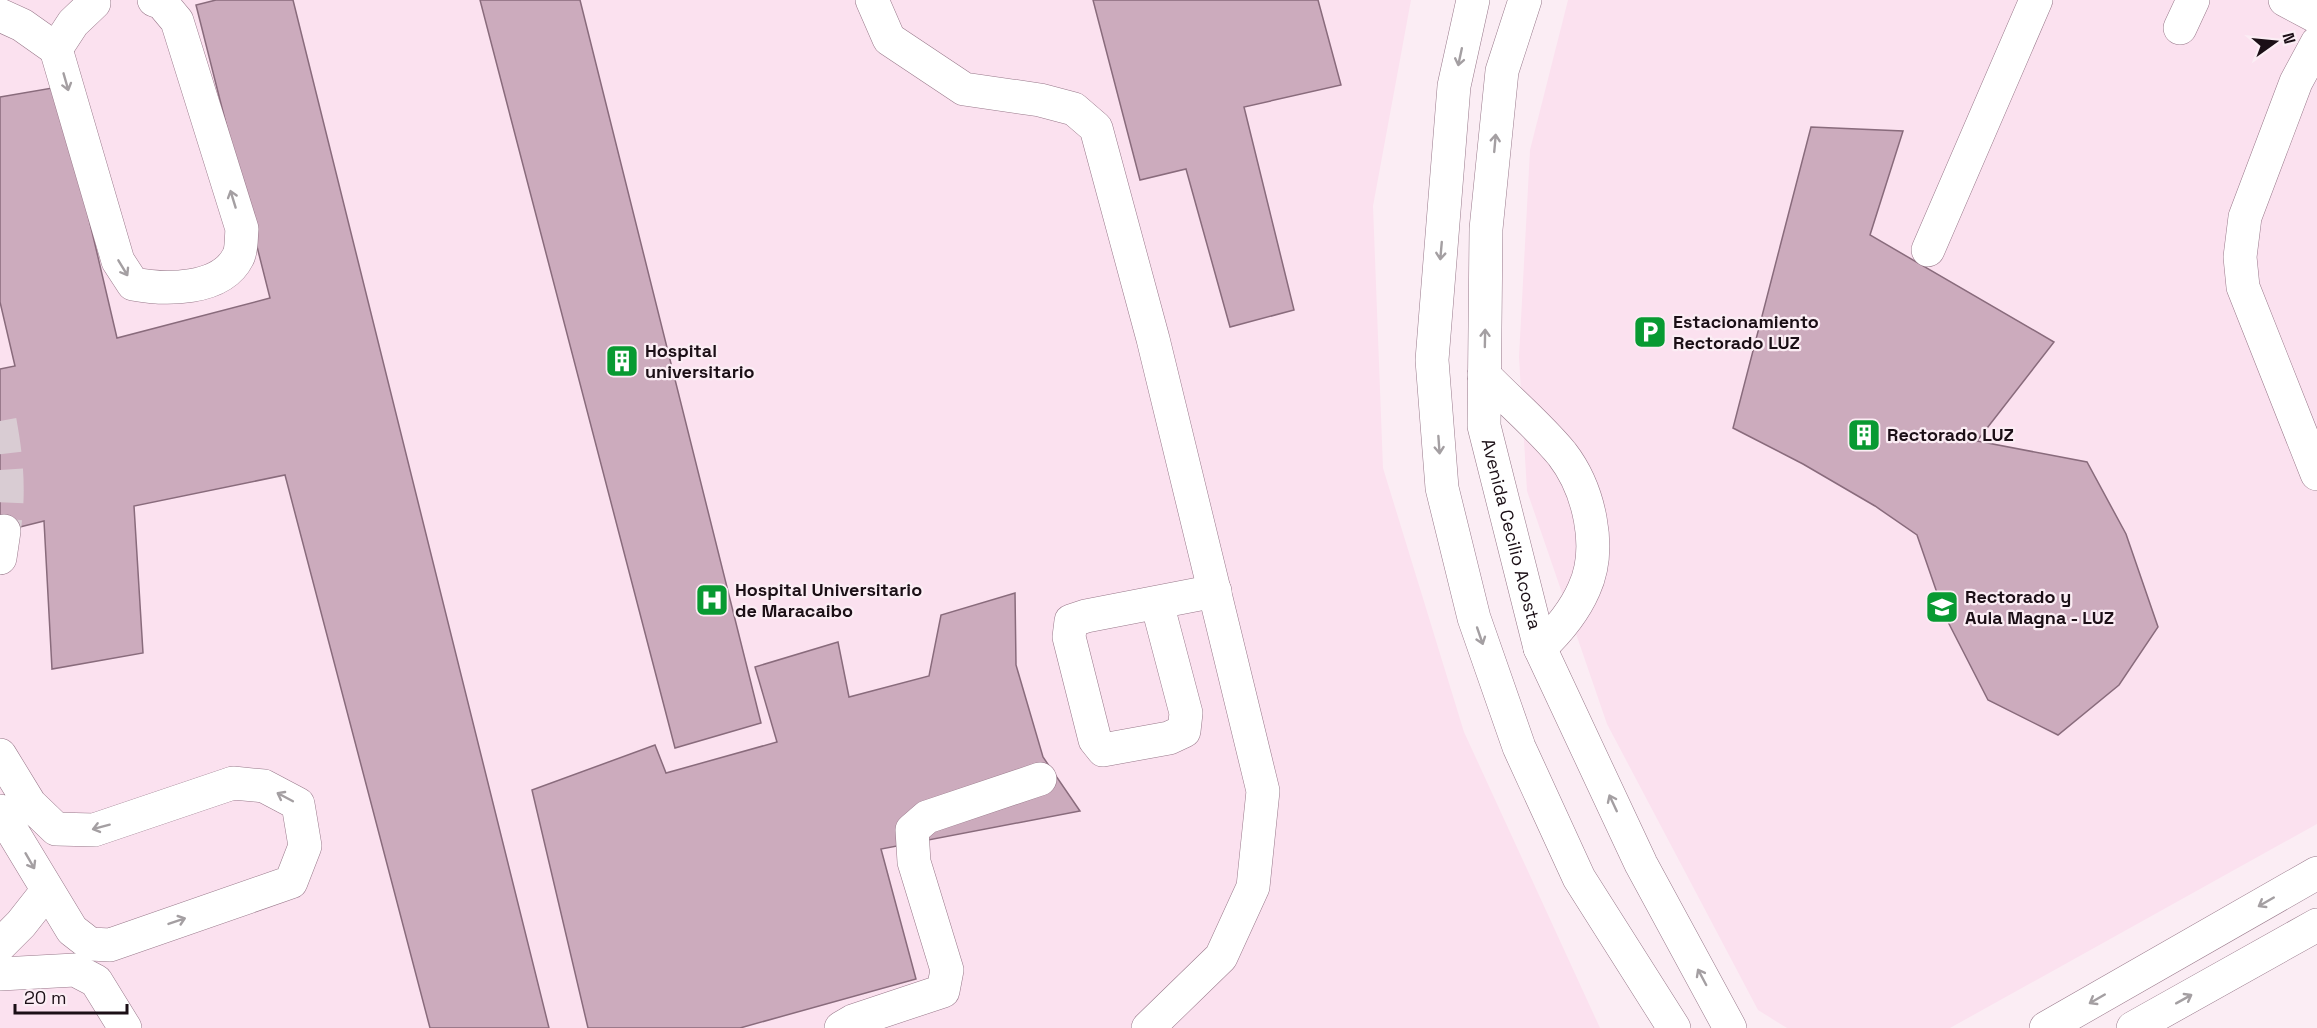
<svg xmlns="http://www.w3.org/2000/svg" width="2317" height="1028" font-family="'Space Grotesk',sans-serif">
	<rect width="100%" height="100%" fill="#fbedf4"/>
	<g fill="#fbe1ef">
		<path d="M0 0H1411L1373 206 1383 468 1464 732 1600 1028H0Z"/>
		<path d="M1568 0H2317V824L1950 1028H1787L1758 1010 1607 724 1527 491 1519 357 1530 150Z"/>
	</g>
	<g fill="#ccabbd" stroke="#896b7c" stroke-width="1.5">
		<path d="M216 0H293L549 1028H430L285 475 134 506 143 653 52 669 44 521 0 532V369L15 366 0 302V97L58 87 117 338 270 298 196 5Z"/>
		<path d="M480 0H580L761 723 675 748Z"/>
		<path d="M1093 0H1318L1341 85 1244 107 1294 310 1230 327 1186 169 1140 180Z"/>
		<path d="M1811 127 1903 131 1870 235 2054 342 1977 441 2087 462 2126 534 2158 627 2119 685 2058 735 1988 700 1945 616 1917 535 1875 506 1803 464 1733 428Z"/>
		<path d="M1015 593 1016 665 1043 757 1080 811 881 849 916 979 740 1028H588L532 790 655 745 666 773 777 742 755 667 838 642 849 697 929 676 941 615Z"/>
	</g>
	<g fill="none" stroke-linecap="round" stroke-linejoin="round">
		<path stroke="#d9ccd3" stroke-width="33" stroke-dasharray="33 16" stroke-linecap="butt" d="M0 421C7 459 10 493 4 531"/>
		<g stroke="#98788a" stroke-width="34">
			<g id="minor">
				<path d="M872 0 889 39 964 89 1040 100 1074 109 1096 128 1153 339 1263 791 1253 887 1221 957 1148 1028"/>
				<path d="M1473 0 1454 86 1432 360 1442 488 1474 618 1519 747 1579 878 1674 1028"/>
				<path id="s1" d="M1525 0 1502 71 1486 229 1484 426 1540 648 1641 864 1730 1028"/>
				<path d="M2285 0 2317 17"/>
				<path d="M0 15 22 25 56 49 118 261 133 284C165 290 221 291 238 257 242 250 241 237 242 229L177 21 162 3 154 0"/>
				<path d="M2180 28 2193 0"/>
				<path d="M2317 43 2296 82 2245 217 2240 257 2243 287 2317 474"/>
				<path d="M56 49 73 23 94 3"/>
				<path d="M1928 250 2036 0"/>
				<path d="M1484 375C1509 401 1539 426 1562 454 1589 489 1603 548 1584 589 1574 612 1558 631 1540 648"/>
				<path d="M0 558 4 531"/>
				<path d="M1157 603 1186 713 1184 731 1169 738 1103 750 1095 740 1069 637 1071 621 1086 616 1215 591"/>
				<path d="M0 755 30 804 56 829 94 830 233 783 264 786 298 804 305 846 291 882 110 945 90 944 72 930 0 811"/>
				<path d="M0 945 21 924 47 891"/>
				<path d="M0 974 75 970 96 981 125 1028"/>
				<path d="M841 1028 853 1021 943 991 947 970 914 862 912 830 927 817 1040 779"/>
				<path d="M2046 1028 2317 873"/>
				<path d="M2133 1028 2317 925"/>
			</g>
		</g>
		<use href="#minor" stroke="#fff" stroke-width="33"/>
	</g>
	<defs><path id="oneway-shaft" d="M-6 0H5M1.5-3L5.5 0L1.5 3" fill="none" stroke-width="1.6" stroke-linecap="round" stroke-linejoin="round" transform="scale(1.5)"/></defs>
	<g stroke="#a49fa2">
		<use href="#oneway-shaft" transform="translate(1460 57) rotate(102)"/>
		<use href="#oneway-shaft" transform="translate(66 82) rotate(74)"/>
		<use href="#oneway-shaft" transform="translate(1495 143) rotate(-85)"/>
		<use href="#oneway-shaft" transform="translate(233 199) rotate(-107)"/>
		<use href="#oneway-shaft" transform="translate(1441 251) rotate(95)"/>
		<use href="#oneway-shaft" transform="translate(123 268) rotate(59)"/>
		<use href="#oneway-shaft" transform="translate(1485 338) rotate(-89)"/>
		<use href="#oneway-shaft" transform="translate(1439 445) rotate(86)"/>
		<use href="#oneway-shaft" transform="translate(1480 636) rotate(71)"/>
		<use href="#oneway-shaft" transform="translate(285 797) rotate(-152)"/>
		<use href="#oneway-shaft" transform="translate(1613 803) rotate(-115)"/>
		<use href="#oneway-shaft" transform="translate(101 827) rotate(165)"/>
		<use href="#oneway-shaft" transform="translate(30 861) rotate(60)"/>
		<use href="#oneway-shaft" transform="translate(2266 902) rotate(150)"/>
		<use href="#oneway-shaft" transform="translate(177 921) rotate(-19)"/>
		<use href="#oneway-shaft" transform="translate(1702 977) rotate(-118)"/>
		<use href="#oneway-shaft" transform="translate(2097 999) rotate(150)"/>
		<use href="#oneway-shaft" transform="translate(2184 999) rotate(-29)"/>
	</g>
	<defs>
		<g id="parking-square" transform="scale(1.725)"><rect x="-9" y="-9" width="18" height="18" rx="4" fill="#089a32" stroke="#fbedf4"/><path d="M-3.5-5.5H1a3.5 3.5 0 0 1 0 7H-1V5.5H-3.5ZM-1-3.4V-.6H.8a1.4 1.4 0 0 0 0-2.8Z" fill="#fff"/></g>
		<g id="building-square" transform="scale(1.725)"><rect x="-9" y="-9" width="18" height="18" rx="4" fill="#089a32" stroke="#fbedf4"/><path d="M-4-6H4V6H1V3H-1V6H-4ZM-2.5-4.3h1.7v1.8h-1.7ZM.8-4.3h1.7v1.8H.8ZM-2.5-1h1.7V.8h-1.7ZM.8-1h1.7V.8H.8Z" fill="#fff"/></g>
		<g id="hospital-square" transform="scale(1.725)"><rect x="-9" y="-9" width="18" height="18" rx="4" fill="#089a32" stroke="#fbedf4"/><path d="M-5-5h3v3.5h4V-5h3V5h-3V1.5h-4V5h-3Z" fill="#fff"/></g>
		<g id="university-square" transform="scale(1.725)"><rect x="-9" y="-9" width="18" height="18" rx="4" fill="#089a32" stroke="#fbedf4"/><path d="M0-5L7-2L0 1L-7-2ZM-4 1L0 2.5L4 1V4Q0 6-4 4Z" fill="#fff"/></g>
	</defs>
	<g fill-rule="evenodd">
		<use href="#parking-square" x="1650" y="332"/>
		<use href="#building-square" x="622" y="361"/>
		<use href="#building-square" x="1864" y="435"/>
		<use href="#hospital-square" x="712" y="600"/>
		<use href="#university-square" x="1942" y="607"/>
	</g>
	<g text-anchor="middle" stroke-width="4.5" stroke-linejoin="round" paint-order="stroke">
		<g font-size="18" font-weight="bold" fill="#1b0f16" stroke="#fbedf4" text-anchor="start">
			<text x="1673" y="328">Estacionamiento<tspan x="1673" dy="21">Rectorado LUZ</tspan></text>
			<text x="645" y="357">Hospital<tspan x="645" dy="21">universitario</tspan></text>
			<text x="1887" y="441">Rectorado LUZ</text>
			<text x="735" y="596">Hospital Universitario<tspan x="735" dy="21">de Maracaibo</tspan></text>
			<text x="1965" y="603">Rectorado y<tspan x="1965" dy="21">Aula Magna - LUZ</tspan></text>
		</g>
		<g font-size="18" fill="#1b0f16" stroke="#fbedf4">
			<text dy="6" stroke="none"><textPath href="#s1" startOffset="542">Avenida Cecilio Acosta</textPath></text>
		</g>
	</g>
	<g transform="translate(2275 42) rotate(75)" stroke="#fbedf4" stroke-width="4.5" paint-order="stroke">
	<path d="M0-4.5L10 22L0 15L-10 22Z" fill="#1b0f16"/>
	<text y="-9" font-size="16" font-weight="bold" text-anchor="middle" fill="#1b0f16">N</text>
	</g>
	<path d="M15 1004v9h112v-9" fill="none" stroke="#1b0f16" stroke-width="3"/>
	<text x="24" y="1004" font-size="18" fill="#1b0f16" stroke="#fbedf4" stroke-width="4.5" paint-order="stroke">20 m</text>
</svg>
